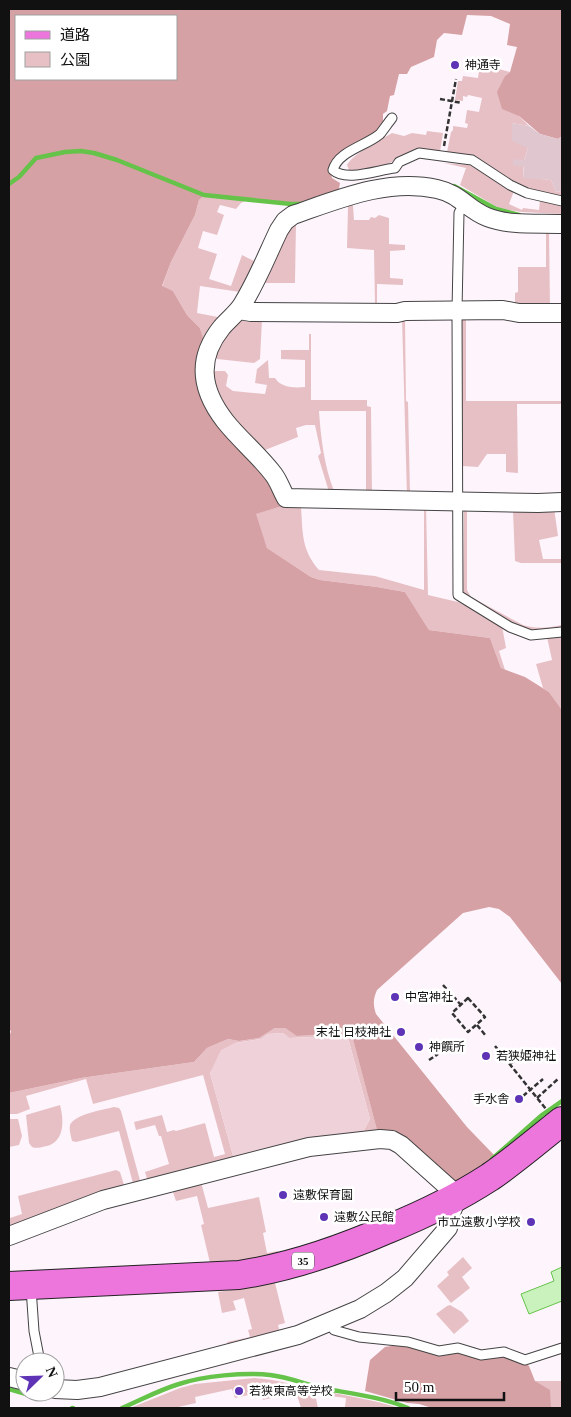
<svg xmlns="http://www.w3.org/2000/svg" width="571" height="1417" font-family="'Times New Roman','Noto Sans JP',serif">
	<rect width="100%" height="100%" fill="#fef5fc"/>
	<g fill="#e7c0c6" fill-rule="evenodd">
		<path d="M480 64 510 72 505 76 519 116 529 126 512 123 528 148 524 160 523 177 551 180 556 192 562 191V198L529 190 513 183 472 157 447 152 451 132 453 130V126L467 128 468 124 465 123 467 110 479 112 482 98 468 95 467 97 463 96V101L455 100 458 81H462L463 76 478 78Z"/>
		<path d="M427 131 443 133 440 152 419 150 396 159 389 164 356 171 349 170 347 165C353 154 380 140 392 133L404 136 412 133 426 135Z"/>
		<path d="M444 163 470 165 514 191 509 204 522 210 523 208 539 210 540 201 562 205V214L522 212 508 210 497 207 460 185 466 168Z"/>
		<path d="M205 195 247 200 241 203 236 209 220 205 217 212 224 215 217 235 203 231 198 248 217 254 209 279 231 286 242 255 258 263 240 292 200 286 197 313 218 317 220 322 206 354 200 328 187 315 173 291 162 287 171 262 195 215 199 200Z"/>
		<path d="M351 202 353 206 354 220H369L371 217 375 218 379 215 389 218V244L405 245V250L390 251V278L403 279V285L377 284V308L250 307 293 220ZM348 206 347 248 374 250 375 305H254L264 283H295L296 223 322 213Z"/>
		<path d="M546 229H549L550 306 515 308V293L518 292V267H546Z"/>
		<path d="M453 317 455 497 407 496 402 318ZM450 318 452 322 453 494H410L408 402 406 401 405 319Z"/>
		<path d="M461 317 468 318 466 320V401H562V404H517L518 473 506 472V454H487L478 467 462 466Z"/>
		<path d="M235 318 262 320 260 359 254 363 217 359 214 352Z"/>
		<path d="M309 334H311V400H367V406L371 407 372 496 330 495 318 456 321 453 315 425H306L296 428 298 437 260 452 228 419 208 371H225L228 375 226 386 233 391 265 394 267 385 255 383 257 369 268 360 269 378H275C281 388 295 388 305 387V360L281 359V350H309ZM319 411H366V491H334C324 465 321 439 319 411Z"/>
		<path d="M286 505H426L428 595 458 602 481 613 502 626 506 648 499 651 505 670 501 668 490 638 429 630 405 592 377 587 320 580 311 577 267 548 255 514ZM301 507 424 508V590L375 576 319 570C301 549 303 533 301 507Z"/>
		<path d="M464 507 554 508 558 536 539 540 543 559H562V563H521L515 561 513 511 469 508 467 510V590L471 597 523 625C536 629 548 628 562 625V629L531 632 511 624 468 598 463 592Z"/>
		<path d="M562 635V710L549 692 543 688 536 664 552 660 547 637Z"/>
		<path d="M275 1028H285L298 1036 337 1034 353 1038 378 1134 363 1132 370 1119 348 1038 336 1036 289 1038 283 1033 268 1034 261 1039 235 1043 210 1073 234 1159 148 1182 145 1172 169 1164 161 1136H159L155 1125 136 1130 134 1122 162 1115 167 1132 174 1130 176 1131 205 1123 214 1157 225 1154 203 1075 93 1104 86 1079 26 1096 30 1109 17 1114H9V1093L81 1078 194 1062 207 1048 228 1039 239 1041 259 1038Z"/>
		<path d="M60 1105C64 1120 65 1141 47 1146 41 1147 37 1149 32 1147L29 1143 26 1115Z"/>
		<path d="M114 1107 119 1108 121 1111 141 1184 134 1187 119 1131 76 1142 72 1141C71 1136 69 1130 70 1125 75 1114 103 1110 114 1107Z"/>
		<path d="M9 1119H18L22 1136 19 1145 9 1147Z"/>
		<path d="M116 1170 120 1172 125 1188 10 1229 9 1221 10 1218 22 1214 18 1196Z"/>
		<path d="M201 1182 208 1208 259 1197 266 1232 263 1233 267 1253 278 1251 279 1257 211 1267 201 1225 204 1224 197 1196 176 1201 172 1189Z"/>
		<path d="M463 1257 472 1268 462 1277 470 1288 451 1303 437 1286 449 1275 447 1272Z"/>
		<path d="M275 1283 285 1323 278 1325 281 1336 229 1348 227 1342 250 1337 248 1330 252 1329 244 1298 233 1301 236 1310 222 1313 218 1292Z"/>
		<path d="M450 1305 462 1312 469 1321 454 1334 436 1314 447 1306Z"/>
		<path d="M254 1378C277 1379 297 1386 319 1390 346 1396 372 1399 399 1408L345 1407 346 1398 315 1394 318 1408H301L296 1392 263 1400 261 1392 235 1398 232 1389 195 1397 196 1403 174 1408H130L180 1388 195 1384Z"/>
		<path d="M535 1381H562V1408H547H550Z"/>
	</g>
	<g fill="#d6a1a4" fill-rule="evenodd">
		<path d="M9 9H562V136L558 139 540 134 519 116 502 109 497 92 505 76 510 72 517 47 507 45 510 24 491 16 467 15 462 35 444 33 437 40 434 57 411 67 407 74H399L394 95 390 96 387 111 383 114V124L380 131 330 169 332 178 340 183 338 194 304 204H293L205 195 199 200 195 215 171 262 162 286 173 291 187 315 200 328 204 342 203 367 240 442 286 505 256 514 267 548 311 577 320 580 377 587 405 592 429 630 490 638 501 668 525 677 549 692 562 710V984L510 917 499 909 489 907 463 913 377 990C373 999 373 1005 376 1014L467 1127 495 1156 477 1170 453 1184 378 1134 353 1039 337 1034 297 1036 285 1028H275L259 1038 239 1041 228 1039 207 1048 194 1062 81 1078 9 1093V1038L11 1031 9 1029ZM16 16H176V79H16Z"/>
		<path d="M397 1345 415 1348 504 1355 524 1362 529 1366 535 1381 550 1390 551 1408H432L419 1404 407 1403 365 1391 370 1360 385 1347Z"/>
	</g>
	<path fill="#e0c6ce" d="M512 123 529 126 540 134 558 139 562 136V191L556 192 551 180 523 178 524 167 513 165V159L524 160 528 148 512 141Z"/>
	<path fill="#efd1d9" d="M283 1033 289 1038 336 1036 348 1038 370 1119 363 1132 312 1138 234 1159 210 1073 221 1050 235 1043 261 1039 268 1034Z"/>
	<path fill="#caf2bd" stroke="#65c34a" d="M562 1267V1301L529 1314 521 1294 554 1281 551 1272Z"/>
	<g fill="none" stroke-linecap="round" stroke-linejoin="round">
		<g stroke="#65c34a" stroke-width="4.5">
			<path d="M9 184 19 177 36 158 65 152 81 151 94 153 117 160 204 195 291 204H303"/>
			<path d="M454 186 496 209 519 215"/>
			<path d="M492 1159 542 1115 562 1101"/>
			<path d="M9 1389 33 1396"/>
			<path d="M72 1408H73"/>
			<path d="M122 1408C141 1400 159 1390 179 1384 203 1376 245 1372 270 1375 289 1377 307 1385 326 1389 354 1394 381 1397 408 1408"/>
		</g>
		<g stroke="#444" stroke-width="11">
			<g id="service">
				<path d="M392 118C388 123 384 129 380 134 366 146 338 151 333 170 346 182 377 170 395 168L399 162 419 153 464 159 472 160 510 185 527 193 562 201"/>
				<path d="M465 202 459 213 457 310 458 595 510 627 531 635 562 632"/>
				<path d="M31 1288 34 1331 40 1362"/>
				<path d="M330 1323 334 1330 359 1337 408 1342 439 1351 458 1348 481 1355 504 1352 525 1360 562 1348"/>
			</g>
		</g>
		<g stroke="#444" stroke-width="20">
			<g id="minor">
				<path d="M562 224C538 223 509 226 487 217 467 209 460 194 437 189 388 178 339 199 293 215L285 221 279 230C267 255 257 281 242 305 237 313 228 320 222 327 196 359 201 390 225 421 240 440 259 455 274 475 279 482 282 491 286 498L538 503 562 502"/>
				<path d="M239 310 251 312 397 313 405 311 503 310 519 313H562"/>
				<path d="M9 1236 103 1200 309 1147 380 1139 392 1140 401 1145 458 1196 451 1213 448 1228 405 1278 386 1293 360 1309 298 1335 100 1387 77 1390 55 1389"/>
				<path d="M9 1377 25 1381"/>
			</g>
		</g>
		<g stroke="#222" stroke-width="30">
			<path id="primary" d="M9 1286 239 1275C292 1267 340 1250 388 1229 425 1214 456 1199 490 1177 515 1160 538 1140 562 1121"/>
		</g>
		<g stroke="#333" stroke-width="2.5" stroke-dasharray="5 2.5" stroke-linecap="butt">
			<path d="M440 99 462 103"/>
			<path d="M444 146 456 79"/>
			<path d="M443 985 461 1005"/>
			<path d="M468 998 485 1017 468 1032 452 1013Z"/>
			<path d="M477 1025 486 1036"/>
			<path d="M495 1046 546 1109"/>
			<path d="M429 1060 438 1054"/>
			<path d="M510 1064 518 1058"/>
			<path d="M523 1096 543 1079"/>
			<path d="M537 1098 558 1079"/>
		</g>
		<use href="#service" stroke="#fff" stroke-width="9"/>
		<use href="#minor" stroke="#fff" stroke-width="18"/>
		<use href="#primary" stroke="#ed76dd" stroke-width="28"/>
	</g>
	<g fill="#5e33b6" stroke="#fff" stroke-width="2">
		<circle cx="455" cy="65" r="5"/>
		<circle cx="395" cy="997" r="5"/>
		<circle cx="401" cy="1032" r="5"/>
		<circle cx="419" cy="1047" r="5"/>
		<circle cx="486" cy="1056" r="5"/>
		<circle cx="519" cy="1099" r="5"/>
		<circle cx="283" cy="1195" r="5"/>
		<circle cx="324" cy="1217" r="5"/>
		<circle cx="531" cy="1222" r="5"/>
		<circle cx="239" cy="1391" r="5"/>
	</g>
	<g text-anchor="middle" stroke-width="5" stroke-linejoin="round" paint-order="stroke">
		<rect fill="#fff" stroke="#585858" stroke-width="1" x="292" y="1252.5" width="22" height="17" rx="4"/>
		<g font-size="11" font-weight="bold" fill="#111">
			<text x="303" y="1265">35</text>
		</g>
		<g font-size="12" fill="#111" stroke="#fff" text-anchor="start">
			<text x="465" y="69">神通寺</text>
			<text x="405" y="1001">中宮神社</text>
			<text x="391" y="1036" text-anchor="end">末社 日枝神社</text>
			<text x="429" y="1051">神饌所</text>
			<text x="496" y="1060">若狭姫神社</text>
			<text x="509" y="1103" text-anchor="end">手水舎</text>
			<text x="293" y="1199">遠敷保育園</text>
			<text x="334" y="1221">遠敷公民館</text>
			<text x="521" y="1226" text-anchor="end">市立遠敷小学校</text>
			<text x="249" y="1395">若狭東高等学校</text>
		</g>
	</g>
	<rect width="571" height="1417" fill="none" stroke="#111111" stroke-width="20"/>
	<rect x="15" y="15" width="162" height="65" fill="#ffffff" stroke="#a0a0a0"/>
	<rect x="25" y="31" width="25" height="8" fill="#ed76dd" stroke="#a0a0a0"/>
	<text x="60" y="40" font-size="15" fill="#111111">道路</text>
	<rect x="25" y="52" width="25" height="15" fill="#e7c0c6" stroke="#a0a0a0"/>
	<text x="60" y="65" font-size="15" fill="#111111">公園</text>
	<g transform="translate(40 1377) rotate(67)"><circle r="24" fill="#ffffff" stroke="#a0a0a0"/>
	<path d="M0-4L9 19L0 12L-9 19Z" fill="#5e33b6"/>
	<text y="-8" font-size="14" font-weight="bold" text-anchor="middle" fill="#111111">N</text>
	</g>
	<path d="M396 1392v8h108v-8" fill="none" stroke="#111111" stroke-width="2.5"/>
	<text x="404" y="1392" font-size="15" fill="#111111" stroke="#ffffff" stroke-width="4" paint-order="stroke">50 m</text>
</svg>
